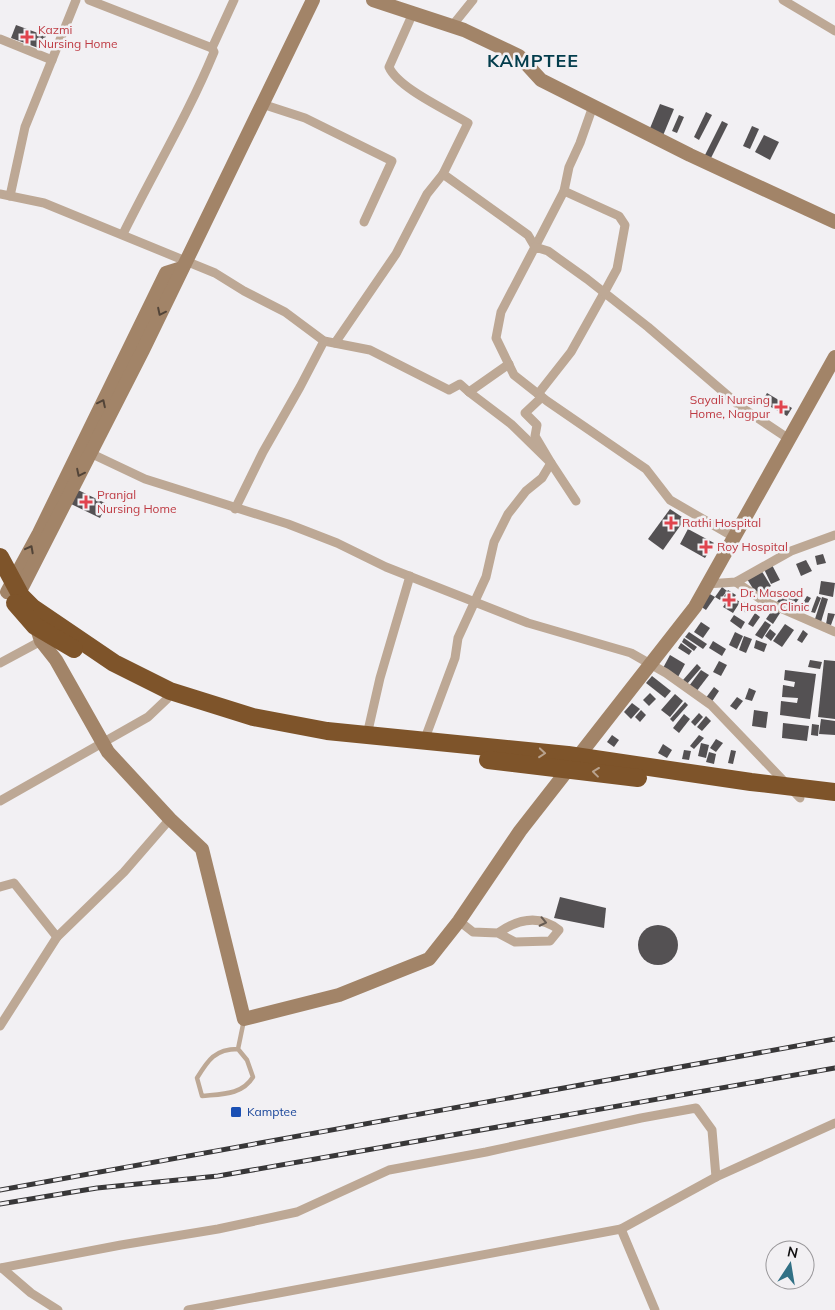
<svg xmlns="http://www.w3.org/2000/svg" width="835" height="1310" font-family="Mulish,sans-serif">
	<rect width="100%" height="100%" fill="#f2f0f3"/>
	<g fill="#545153">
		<path d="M16 25 46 36 41 49 11 38Z"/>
		<path d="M660 104 674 109 662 138 648 133Z"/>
		<path d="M706 112 712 115 699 140 694 137Z"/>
		<path d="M679 115 684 117 677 133 672 131Z"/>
		<path d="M722 121 728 124 711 158 705 155Z"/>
		<path d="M752 126 759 129 750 149 743 146Z"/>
		<path d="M764 135 779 142 770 160 755 152Z"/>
		<path d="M767 393 792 408 787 416 762 402Z"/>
		<path d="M76 489 107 504 100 518 69 503Z"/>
		<path d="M670 509 685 519 663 550 648 539Z"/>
		<path d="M688 529 714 543 705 558 680 544Z"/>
		<path d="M823 554 826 563 817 565 815 556Z"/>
		<path d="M806 560 812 571 801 576 796 564Z"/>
		<path d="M772 565 780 580 771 584 764 569Z"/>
		<path d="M761 570 771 586 757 595 747 579Z"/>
		<path d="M821 581 835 583 833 597 819 594Z"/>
		<path d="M722 587 727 591 720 600 715 597Z"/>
		<path d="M728 590 736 595 734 598 740 602 733 613 723 607 725 604 721 601Z"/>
		<path d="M794 590 802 595 795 604 788 599Z"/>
		<path d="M708 593 715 597 706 610 700 606Z"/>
		<path d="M781 596 794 604 790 610 777 602Z"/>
		<path d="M807 596 811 598 802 613 798 611Z"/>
		<path d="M817 596 821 598 815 613 811 612Z"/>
		<path d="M822 597 828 599 821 622 815 619Z"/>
		<path d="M743 601 750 606 746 613 739 608Z"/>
		<path d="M773 609 780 613 773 624 766 619Z"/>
		<path d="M755 613 760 617 753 627 748 624Z"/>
		<path d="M828 613 835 614 831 625 826 624Z"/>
		<path d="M734 615 745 622 741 629 730 621Z"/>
		<path d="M765 621 771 625 762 639 755 635Z"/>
		<path d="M701 622 710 628 703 638 694 632Z"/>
		<path d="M785 624 794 630 782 647 773 641Z"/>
		<path d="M770 629 776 634 771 641 765 636Z"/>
		<path d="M803 630 808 634 802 643 797 640Z"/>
		<path d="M689 632 707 644 703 649 685 637Z"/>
		<path d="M735 632 743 636 737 649 729 645Z"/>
		<path d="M744 636 752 639 746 653 739 650Z"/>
		<path d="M684 638 697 647 694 651 682 642Z"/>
		<path d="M756 640 767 644 764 652 754 648Z"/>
		<path d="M713 641 726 649 722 656 709 648Z"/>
		<path d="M681 643 692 651 689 655 678 648Z"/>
		<path d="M670 655 685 664 678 677 663 668Z"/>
		<path d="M810 660 822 662 820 669 808 667Z"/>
		<path d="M824 660 835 661V719L818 717Z"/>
		<path d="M719 661 727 665 721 676 713 672Z"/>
		<path d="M697 664 701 668 687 684 683 680Z"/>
		<path d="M701 670 709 675 696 692 689 686Z"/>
		<path d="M785 670 816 674 810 719 780 715 781 701 797 703 798 698 782 697 783 685 794 687 795 682 784 680Z"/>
		<path d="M652 676 671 691 665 698 646 683Z"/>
		<path d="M714 687 719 691 711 703 705 699Z"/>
		<path d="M749 688 756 691 752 701 745 699Z"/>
		<path d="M650 693 656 699 649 706 643 700Z"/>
		<path d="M675 694 683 701 670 717 661 710Z"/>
		<path d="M737 697 743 701 736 710 730 706Z"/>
		<path d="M685 702 688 705 673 722 670 719Z"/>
		<path d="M632 703 640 709 631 719 624 712Z"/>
		<path d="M641 710 646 715 640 722 635 717Z"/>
		<path d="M754 710 768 712 766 728 752 726Z"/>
		<path d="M699 713 703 717 695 726 691 722Z"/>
		<path d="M684 714 690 719 679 733 673 728Z"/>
		<path d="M706 716 711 721 702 731 697 727Z"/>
		<path d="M821 719 835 721V735L819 734Z"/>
		<path d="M783 723 809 726 807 741 782 738Z"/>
		<path d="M812 724 819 725 818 736 811 735Z"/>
		<path d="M612 735 619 740 614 747 607 742Z"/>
		<path d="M699 735 704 738 694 749 690 746Z"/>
		<path d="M716 739 723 743 716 752 710 748Z"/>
		<path d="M701 743 709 745 706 758 698 756Z"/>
		<path d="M663 744 672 750 667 758 658 753Z"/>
		<path d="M684 750 691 751 689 760 682 759Z"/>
		<path d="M731 750 736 751 733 764 728 763Z"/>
		<path d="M709 752 716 754 714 764 706 762Z"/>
		<path d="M560 897 606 908 604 928 554 918Z"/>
		<circle cx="658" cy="945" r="20"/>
	</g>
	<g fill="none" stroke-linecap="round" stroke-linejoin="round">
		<path stroke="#bda895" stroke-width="4.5" d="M238 1049C215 1049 208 1060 197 1078L202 1096C222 1094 242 1095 253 1077L247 1060 238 1049 244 1020"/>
		<g stroke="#bda895" stroke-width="9">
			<path d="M89 0 212 48"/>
			<path d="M783 0 835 31"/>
			<path d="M413 13 389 67C398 88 447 110 468 123L443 174 528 235 535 247 564 191 569 167 580 143 593 106"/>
			<path d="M452 26 473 0"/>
			<path d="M0 39 52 60"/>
			<path d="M262 104 305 118 392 161 364 222"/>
			<path d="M0 194 44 203 215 273 244 291 285 312 324 341 370 350 449 390 460 384 469 392 509 364"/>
			<path d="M10 196 25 127 76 0"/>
			<path d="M123 234C153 173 188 115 214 52L212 48 234 0"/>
			<path d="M335 343 396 254 427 194 443 174"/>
			<path d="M469 392 511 424 551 463 576 501"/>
			<path d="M538 394 571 352 604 293 617 269 625 225 619 216 564 191"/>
			<path d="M90 453 145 479 288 524 337 543 386 567 528 623 631 653 666 673 711 705 800 798"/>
			<path d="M235 509 263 452 300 387 324 341"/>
			<path d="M734 537 670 500 646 469 547 401 514 375 496 338 501 312 535 247 548 251 587 279 648 327 741 407 789 439"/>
			<path d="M736 582 762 600 835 632"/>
			<path d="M707 584 736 582 791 551 835 535"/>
			<path d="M0 663 41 641"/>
			<path d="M367 735 380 678 410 576"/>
			<path d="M424 741 455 658 458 638 486 577 494 542 508 514 526 491 542 478 551 463 535 436 537 425 525 413 542 397"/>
			<path d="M0 801 148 717 167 699 170 691"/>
			<path d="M0 887 14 883 57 937 124 872 170 819"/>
			<path d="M459 921 473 932 498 933 515 942 550 941 559 930C539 914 518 919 498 933"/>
			<path d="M0 1026 57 937"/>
			<path d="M621 1229 655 1310"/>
			<path d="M0 1268 121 1245 218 1229 297 1212 389 1170 486 1152 641 1118 696 1108 712 1130 716 1177"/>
			<path d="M2 1268 31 1293 58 1310"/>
			<path d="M188 1310 621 1229 716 1177 835 1123"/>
		</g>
		<g stroke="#a28468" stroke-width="14">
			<path d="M373 0 464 30 519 56 541 80 690 155 835 222"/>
			<path d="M7 592 39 533 166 273 182 268"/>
			<path d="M16 599 143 350 313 0"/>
			<path d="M35 622 41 641 56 660 108 752 170 819 202 849 244 1019 339 995 429 959 459 921 520 831 695 607 835 357"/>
		</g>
		<g stroke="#7e542a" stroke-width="18">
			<path d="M0 557 21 596 33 608 114 663 170 691 253 717 327 731 568 755 751 782 835 792"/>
			<path d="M15 603 35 626 74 649"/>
			<path d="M488 760 638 778"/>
		</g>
		<g stroke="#383738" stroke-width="5">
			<g id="rail">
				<path d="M0 1190 835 1039"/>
				<path d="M0 1204 97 1188 218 1176 835 1068"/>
			</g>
		</g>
		<use href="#rail" stroke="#f2f0f3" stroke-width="3" stroke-dasharray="9" stroke-linecap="butt"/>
	</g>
	<defs><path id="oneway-chevron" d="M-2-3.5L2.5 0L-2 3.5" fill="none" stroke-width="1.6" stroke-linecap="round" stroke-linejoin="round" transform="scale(1.25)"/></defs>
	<g stroke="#524438">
		<use href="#oneway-chevron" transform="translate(161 312) rotate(116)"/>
		<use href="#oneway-chevron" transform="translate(102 403) rotate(-64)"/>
		<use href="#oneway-chevron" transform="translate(80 473) rotate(116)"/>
		<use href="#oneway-chevron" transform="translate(30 549) rotate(-62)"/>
	</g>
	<g stroke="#b8a28e">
		<use href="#oneway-chevron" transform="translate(542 753) rotate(5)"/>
		<use href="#oneway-chevron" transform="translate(596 772) rotate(-173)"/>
	</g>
	<use stroke="#675c53" href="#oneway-chevron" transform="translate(543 922) rotate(12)"/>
	<g fill="#e0444e" stroke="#f2f0f3" stroke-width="2">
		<path d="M24.5 29.5h5v5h5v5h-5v5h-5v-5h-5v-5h5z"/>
		<path d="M778.5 399.5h5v5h5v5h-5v5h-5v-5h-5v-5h5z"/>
		<path d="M83.5 494.5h5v5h5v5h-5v5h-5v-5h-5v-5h5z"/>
		<path d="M668.5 515.5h5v5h5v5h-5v5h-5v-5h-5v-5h5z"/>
		<path d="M703.5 539.5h5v5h5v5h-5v5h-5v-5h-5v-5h5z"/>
		<path d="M726.5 592.5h5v5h5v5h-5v5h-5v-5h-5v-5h5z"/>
	</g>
	<rect fill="#1a4fb4" stroke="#f2f0f3" stroke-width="2" x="230" y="1106" width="12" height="12" rx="2.5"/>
	<g text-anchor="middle" stroke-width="5" stroke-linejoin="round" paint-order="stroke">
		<g font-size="12" fill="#be3a42" stroke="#f2f0f3" text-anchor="start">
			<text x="38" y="34">Kazmi<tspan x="38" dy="14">Nursing Home</tspan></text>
			<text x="770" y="404" text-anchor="end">Sayali Nursing<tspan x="770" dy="14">Home, Nagpur</tspan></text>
			<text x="97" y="499">Pranjal<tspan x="97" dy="14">Nursing Home</tspan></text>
			<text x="682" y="527">Rathi Hospital</text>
			<text x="717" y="551">Roy Hospital</text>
			<text x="740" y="597">Dr. Masood<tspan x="740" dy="14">Hasan Clinic</tspan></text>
		</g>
		<g font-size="12" fill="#164399" stroke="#f2f0f3" text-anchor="start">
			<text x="247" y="1116">Kamptee</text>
		</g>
		<g font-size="18" font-weight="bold" letter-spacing="1" fill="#033d4c" stroke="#f2f0f3">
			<text x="533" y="67">KAMPTEE</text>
		</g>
	</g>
	<g transform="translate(790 1265) rotate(12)"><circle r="24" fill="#f2f0f3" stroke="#989699"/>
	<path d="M0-4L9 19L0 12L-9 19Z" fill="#317085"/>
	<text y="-8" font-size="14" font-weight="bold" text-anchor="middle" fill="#111011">N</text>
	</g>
</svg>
